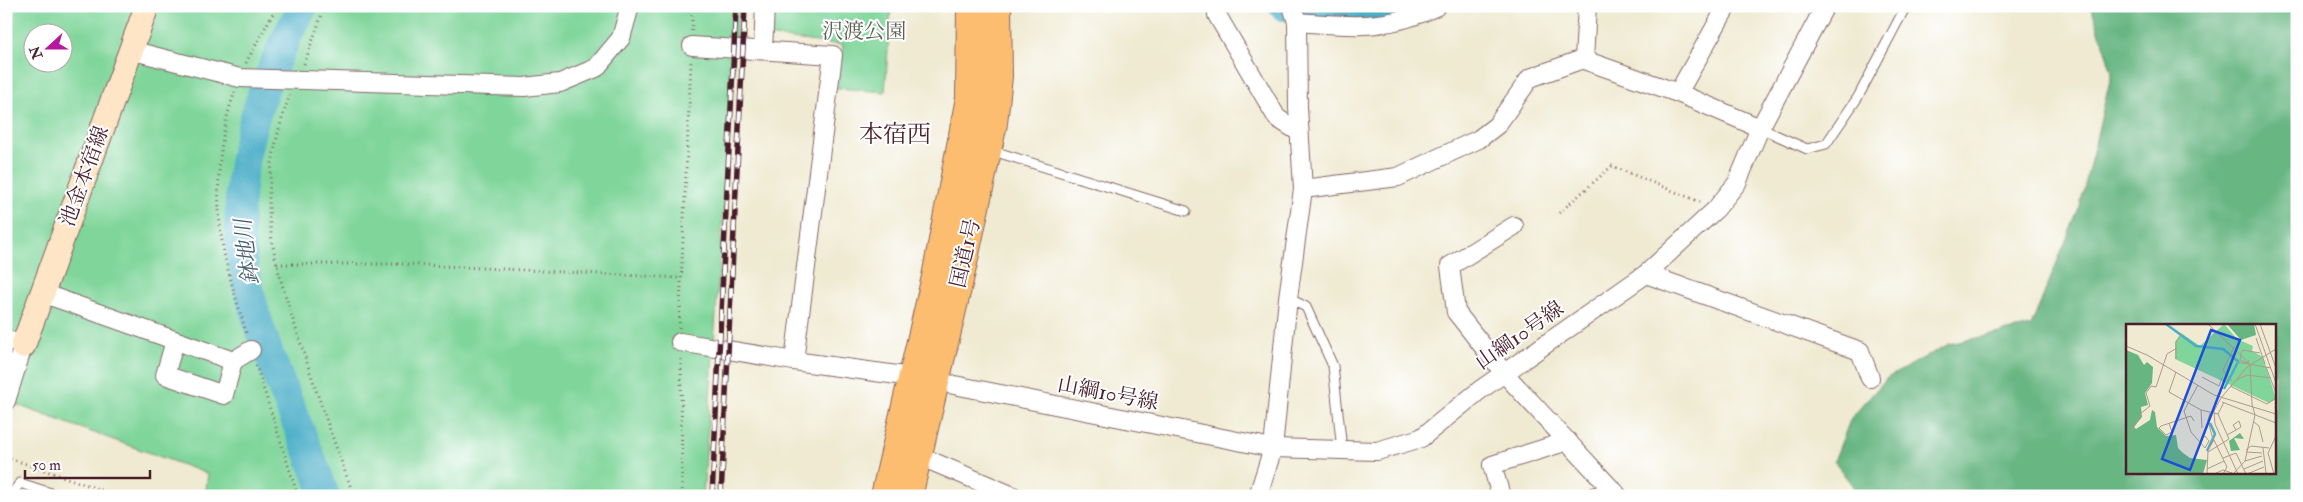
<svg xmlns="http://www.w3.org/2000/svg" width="2303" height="502" font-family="'IM FELL Double Pica','Noto Serif JP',serif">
	<rect width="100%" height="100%" fill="#fff"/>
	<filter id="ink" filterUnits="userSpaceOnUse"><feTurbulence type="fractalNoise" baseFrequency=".02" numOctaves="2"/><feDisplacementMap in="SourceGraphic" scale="10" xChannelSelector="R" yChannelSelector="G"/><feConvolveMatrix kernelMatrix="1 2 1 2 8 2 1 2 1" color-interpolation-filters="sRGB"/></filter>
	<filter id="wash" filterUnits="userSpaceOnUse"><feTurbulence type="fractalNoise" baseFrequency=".0096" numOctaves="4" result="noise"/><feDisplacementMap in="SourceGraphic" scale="20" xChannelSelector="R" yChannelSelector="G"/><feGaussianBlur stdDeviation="1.12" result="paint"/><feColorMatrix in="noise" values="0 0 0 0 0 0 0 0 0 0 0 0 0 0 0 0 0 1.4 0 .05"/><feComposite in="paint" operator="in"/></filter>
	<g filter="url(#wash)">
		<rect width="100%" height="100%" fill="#efead1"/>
		<g fill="#7fd59a" stroke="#647a62" fill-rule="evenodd">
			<path d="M6 6H738L703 496H205L208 474 6 401ZM32 32H62V62H32Z"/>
			<path d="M768 6H891L885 92 837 88 843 45 766 36Z"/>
		</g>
		<path fill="#67b682" stroke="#586a56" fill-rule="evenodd" d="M2091 6H2297V496H1860L1834 461 1851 418 1887 378 1949 344 2031 326 2080 206 2112 72ZM2127 326H2274V473H2127Z"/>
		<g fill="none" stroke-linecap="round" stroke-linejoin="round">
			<g stroke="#49adc8" stroke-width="30">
				<path d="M303 6C257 89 225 182 246 278 262 353 300 423 325 496"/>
				<path d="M1284 6 1320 9 1390 6"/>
			</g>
		</g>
	</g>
	<g filter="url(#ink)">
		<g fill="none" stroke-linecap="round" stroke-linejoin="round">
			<g stroke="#846665" stroke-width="11">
				<g id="lane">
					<path d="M1760 128 1807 149 1826 144 1858 97 1906 6"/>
					<path d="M990 150 1186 211"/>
					<path d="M1288 298 1306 307 1333 366 1342 450"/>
					<path d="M10 496 20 483 60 496"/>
				</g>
			</g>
			<g stroke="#846665" stroke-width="20">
				<g id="street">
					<path d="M1217 6V15L1277 118 1299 132"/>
					<path d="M1297 22C1349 26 1389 31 1437 6"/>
					<path d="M692 46 833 55 794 361"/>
					<path d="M130 50 240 78 524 87 560 83 596 68 621 38 630 6"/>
					<path d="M763 50 765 6"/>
					<path d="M1584 60 1587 6"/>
					<path d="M1678 93 1727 6"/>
					<path d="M1303 189 1398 177 1436 159 1479 139 1497 125 1530 78 1580 60H1584L1678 93 1760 128"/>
					<path d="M1514 226 1450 266 1456 312 1504 373 1618 496"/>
					<path d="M1646 274 1860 351 1870 378"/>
					<path d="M42 293 233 361 251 350"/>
					<path d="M6 339 23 346 6 401"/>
					<path d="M175 341 165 375 224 395 233 361"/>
					<path d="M680 342 794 361 912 377"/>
					<path d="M934 381 1273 448 1377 451 1421 438 1480 390 1646 274 1716 209 1737 183 1760 128 1825 6"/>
					<path d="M917 455 1013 496"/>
					<path d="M1258 496 1273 448 1288 298 1303 189 1298 107 1297 22 1292 6"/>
					<path d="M1501 496 1492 465 1568 441"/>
					<path d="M1595 496 1615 492"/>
				</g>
			</g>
			<g stroke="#846665" stroke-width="26">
				<path id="secondary" d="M23 346 147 6"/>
			</g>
			<g stroke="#846665" stroke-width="30">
				<g id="highway">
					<path d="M885 496 936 277 970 98 971 6"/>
					<path d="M908 496 963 263 993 123 998 76 997 6"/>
				</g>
			</g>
			<g stroke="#846665" stroke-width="3" stroke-dasharray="1 4" stroke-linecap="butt">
				<path d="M692 31V6"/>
				<path d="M246 63 277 6"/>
				<path d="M304 64 325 6"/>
				<path d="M235 92C216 140 214 212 226 262 232 287 240 311 247 336"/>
				<path d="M290 95C273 140 264 192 272 240 277 272 288 304 298 335 315 389 334 442 354 496"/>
				<path d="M1559 213 1612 166 1700 202"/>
				<path d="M277 264H405L680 278"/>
				<path d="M679 328 691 62"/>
				<path d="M681 359 682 496"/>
				<path d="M256 365 298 496"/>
				<path d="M6 457 119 496"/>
			</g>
			<use href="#lane" stroke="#fff" stroke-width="9"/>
			<use href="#street" stroke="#fff" stroke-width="18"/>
			<use href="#secondary" stroke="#fee5c5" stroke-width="24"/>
			<use href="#highway" stroke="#fcbd6f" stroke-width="28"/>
			<g stroke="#4a1f2b" stroke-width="5.5">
				<g id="rail">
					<path d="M712 496 736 6"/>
					<path d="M721 496 745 6"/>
				</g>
			</g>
			<use href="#rail" stroke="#fff" stroke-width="4" stroke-dasharray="11" stroke-linecap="butt"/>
		</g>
	</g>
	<g text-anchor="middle" stroke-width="4" stroke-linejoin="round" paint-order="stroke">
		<g font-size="21" fill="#5d5f52" stroke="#fff">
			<text x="864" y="38">沢渡公園</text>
		</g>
		<g font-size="21" fill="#4a1f2b" stroke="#fff">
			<text transform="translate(84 176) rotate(-70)" y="7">池金本宿線</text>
			<text transform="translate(965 253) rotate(-77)" y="7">国道1号</text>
			<text transform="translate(1519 335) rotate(-35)" y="7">山綱10号線</text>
			<text transform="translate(1108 393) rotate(11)" y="7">山綱10号線</text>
		</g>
		<g font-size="22" font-style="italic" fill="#4a5f72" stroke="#fff">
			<text transform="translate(246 252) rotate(-97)" y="8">鉢地川</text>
		</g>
		<g font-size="24" fill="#4a1f2b" stroke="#fff">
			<text x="895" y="142">本宿西</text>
		</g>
	</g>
	<g transform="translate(2126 324)">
		<rect width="150" height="150" fill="#efead1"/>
		<path d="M98 0 111 15 127 22 126 27 137 33 150 75 143 79 49 35V18L55 9 74 22Z" fill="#7fd59a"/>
		<path d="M101 0H128L130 11 115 16ZM0 26 12 31 18 41 21 38 27 43 26 59 19 69 22 81 15 83 16 93 8 103 10 105 24 96 26 86 29 88 31 103 40 112 50 111 52 124 57 129 64 134 81 136 77 150H0ZM114 109 118 115 108 114 114 126 105 127 103 117Z" fill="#67b682"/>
		<path fill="none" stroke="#49adc8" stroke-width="2.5" d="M40 0 70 22 97 25 113 38M98 65 112 38M81 127 89 110 84 99"/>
		<path fill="none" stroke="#ad998f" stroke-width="1" d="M82 0 124 40 126 80 129 91 119 137M129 0 150 59M134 0 150 44M130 14 139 40M0 22 21 31 88 71 150 90M115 29 117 26 134 29M115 29 114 36 121 39 123 36M50 35V18L56 10M111 38 145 44M140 43 150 69M50 48 43 68 75 86 92 90M76 53 93 62 96 54M110 56 121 51 145 54M106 57 97 46 108 23M72 61 58 87 65 108 79 124 83 117 79 112 76 114M104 62 141 80 150 74M96 78 150 99M75 86 76 104M84 89 82 96 86 112 101 143 97 150M128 98 133 102 137 118M43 99 46 108 40 111 33 104 35 102 65 92 68 97M6 107 14 90 24 82 20 69 25 62 30 63 41 30 51 24M101 111 110 106 115 103 113 97 107 101 110 106M137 124 140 149M120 126 125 122 143 124M82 128 103 115 92 90 98 78M120 128 136 129M97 134 110 129 120 150M81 145 98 137M118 145 137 137M81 150 82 126 88 116M88 150 97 146 106 149M107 150 119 137 136 132M112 150 89 100 88 87 95 74 121 43 150 25M121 150 138 143M148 150 142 129 150 112"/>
		<path fill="#1d4ed8" fill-opacity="0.15" stroke="#1d4ed8" stroke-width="2.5" d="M85 6 114 16 64 146 36 135Z"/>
		<rect width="150" height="150" fill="none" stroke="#4a1f2b" stroke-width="2.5"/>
	</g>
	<rect width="2303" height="502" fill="none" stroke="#fff" stroke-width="25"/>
	<g transform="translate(48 48) rotate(249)"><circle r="24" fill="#ffffff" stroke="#b7a5aa"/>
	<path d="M0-4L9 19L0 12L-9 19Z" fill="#b5179e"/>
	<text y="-8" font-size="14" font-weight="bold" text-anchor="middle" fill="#4a1f2b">N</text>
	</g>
	<path d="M25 470v8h125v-8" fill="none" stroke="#4a1f2b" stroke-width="2.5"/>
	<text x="32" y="470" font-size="15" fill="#4a1f2b" stroke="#ffffff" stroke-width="4" paint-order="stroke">50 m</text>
</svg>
